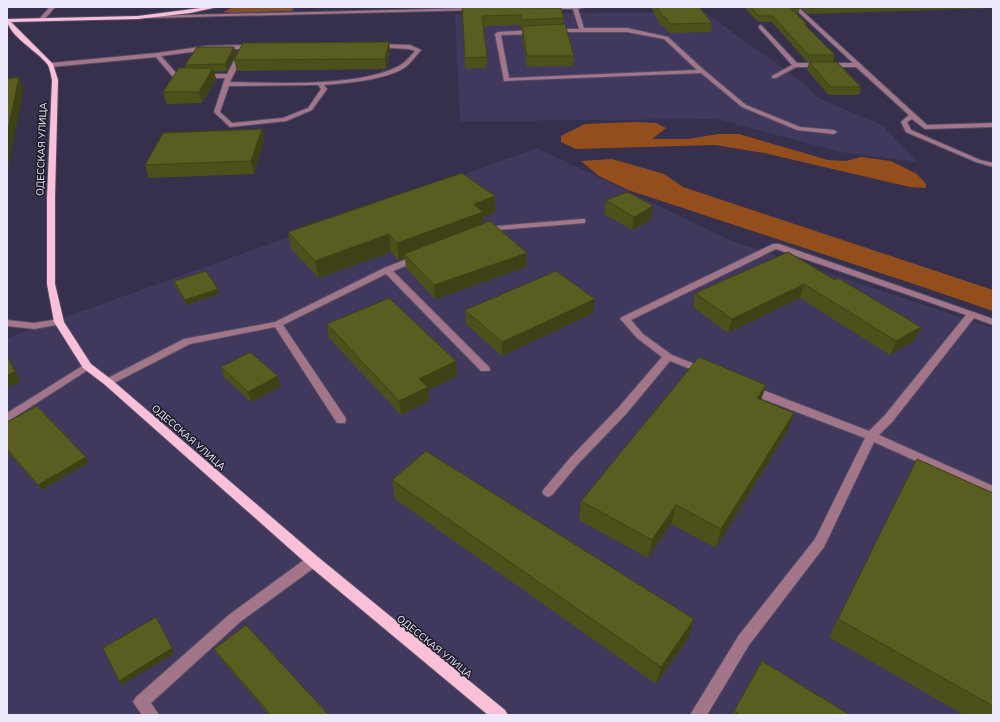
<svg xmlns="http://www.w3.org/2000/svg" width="1000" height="722" font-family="'Nunito Sans',sans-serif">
	<rect width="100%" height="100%" fill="#36304d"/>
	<g fill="#40395d">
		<path d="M704 12 802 82 818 98 882 125 918 162 840 152 717 119 460 121 455 14Z"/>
		<path d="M537 148 732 241 993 328V715H7V338Z"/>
	</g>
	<path fill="#83502f" d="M233 7H294V8L292 11 232 13 223 12Z"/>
	<g fill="#934e1c">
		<path d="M634 122 656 123 666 128 652 139H688L718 134H739L828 160 846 161 861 157 891 161 917 174 926 184V188L910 187 764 153 715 145 576 149 561 142V136L585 124Z"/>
		<path d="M612 159 664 174 683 187 993 290V311L917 285 628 190 599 176 581 161Z"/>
	</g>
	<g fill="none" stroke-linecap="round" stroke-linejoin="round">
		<g stroke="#534e69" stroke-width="2">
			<g id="minor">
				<path d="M50 7H55L43 21H39V19Z"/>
				<path d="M546 7H586L578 9 584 28H627L668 37 704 70 746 105 800 127 834 130 837 132 834 134 797 130 742 107 701 73 504 81 495 34 498 32 534 30 537 32 534 34 501 35 509 78 697 70 664 39 627 32H552V30L554 29H579L573 9H548Z"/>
				<path d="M793 7H798L927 125 993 123V127L925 129 912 119 907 122 911 130 980 160 993 163V167L976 162 906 132 901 122 909 115 856 67H796L776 78H772V76L792 65 759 28V26L761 25 797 63H853Z"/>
				<path d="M474 8 476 10 148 18 146 17 148 16Z"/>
				<path d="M374 44 410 45 421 50C416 56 410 64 404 68 386 80 345 83 324 85L327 89 312 110 286 121 230 127 214 112 225 78H203L200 76 203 74H227L240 49 206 50 161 56 177 74 189 75V77L187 78 173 77 156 57 51 67 48 65 51 63 157 53 206 46 244 45 247 47 230 82C276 83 356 87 397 67 404 64 410 57 415 51L409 49 376 47 374 46ZM314 85H318L321 89 308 108 283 118 232 123 220 112 229 86Z"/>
				<path d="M582 219H585V223L498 230 486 234 482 232 497 226Z"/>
				<path d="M773 244H779L993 319V325L974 318 893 421 879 435 993 486V496L874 442 824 547 749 645 707 715H690L739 635 815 539 865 438 747 393 746 390 747 387H755L869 431 885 415 966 315 776 249 631 320 643 334 672 355 707 369 708 371 703 374 670 361 626 414 578 464 552 495 548 497 544 495 542 492 544 489 570 458 618 408 662 357 637 338 622 321 620 319 622 317Z"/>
				<path d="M417 255 420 256 421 258 420 260 393 271 489 367 490 369 489 371H481L386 274 283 325 345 417 346 420 345 423H337L275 327 190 344 112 384 108 385 103 382 104 380 184 339 275 322 384 268Z"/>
				<path d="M59 319 64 322 62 324 34 329 7 326V320L34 323Z"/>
				<path d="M87 363 91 364 92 366 91 368 7 422V413Z"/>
				<path d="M313 556 318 557 319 561 318 565 240 622 151 703 159 715H142L133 702 136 697 230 614 308 557Z"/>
			</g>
		</g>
		<g stroke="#534e69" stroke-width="2">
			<path id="major" d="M208 7H218L190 13 138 19 11 22 53 64 58 80 55 197V284L64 322 91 364 112 380 318 557 505 710 508 715H488L308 565 104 384 83 368 54 322 47 284V197L52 80C51 76 50 69 48 65 39 52 7 35 7 19L138 16Z"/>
		</g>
		<use href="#minor" fill="#a27588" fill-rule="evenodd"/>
		<use href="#major" fill="#f9c0d7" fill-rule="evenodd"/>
	</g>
	<g fill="#4d501b">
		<path d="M462 7 547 8 564 18 563 24 574 56 573 66 527 67 522 36V30H521L520 25 484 26 487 57V68L465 69Z"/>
		<path d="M651 7H699L712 23 711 32 669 33 664 26H661Z"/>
		<path d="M744 7H798L800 8 798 14H797L807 24 806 26 835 55 833 62H807L772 22H758Z"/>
		<path d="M800 7H993V8L808 14Z"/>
		<path d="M389 42 390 52 386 69 237 71 234 60Z"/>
		<path d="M234 47 236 54 227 71 214 72 216 79 202 103 166 104 163 92 185 68V65Z"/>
		<path d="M809 62 861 87 859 95H829L807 70Z"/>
		<path d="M262 129 264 141 254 174 149 178 145 165Z"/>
		<path d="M606 200 653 206 651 220 632 230 604 214Z"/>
		<path d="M495 213 483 217V224L526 267 435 299 406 268 405 258 399 261 391 252 319 278 291 249 288 232Z"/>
		<path d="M835 280 921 327 914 341 890 355 800 298 728 333 693 307 695 293Z"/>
		<path d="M174 281 218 289 219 294 187 305 175 286Z"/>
		<path d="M465 310 593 313 502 356 466 324Z"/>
		<path d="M327 324 456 361 457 376 428 390 429 401 401 415 329 338Z"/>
		<path d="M221 367 281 386 251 402 224 377Z"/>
		<path d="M766 385 761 400 787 432 716 548 671 524 648 558 579 520 581 501Z"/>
		<path d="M7 422 89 462 42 490 7 451Z"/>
		<path d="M917 459 993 493V715H964L829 637Z"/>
		<path d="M392 480 689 637 656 684 395 499Z"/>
		<path d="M214 649 329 715H269L217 654Z"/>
		<path d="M734 711 850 715H732Z"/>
	</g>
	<g fill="#3e4116">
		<path d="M389 42 390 52 386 69 385 59Z"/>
		<path d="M234 47 236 54 227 71 225 64Z"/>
		<path d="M213 68 216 79 202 103 199 92Z"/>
		<path d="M19 77 24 88 8 169H7V135Z"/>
		<path d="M262 129 264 141 254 174 251 161Z"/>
		<path d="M495 196V213L483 217V229L404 254 405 258 399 261 397 243 474 204Z"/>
		<path d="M653 206 651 220 632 230 634 217Z"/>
		<path d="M389 234 391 252 319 278 315 261Z"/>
		<path d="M527 253 526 267 435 299 434 285Z"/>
		<path d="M804 284 800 298 728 333 732 319Z"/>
		<path d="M218 289 219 294 187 305 185 300Z"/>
		<path d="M595 299 593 313 502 356V342Z"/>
		<path d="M921 327 914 341 890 355 896 341Z"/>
		<path d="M7 355 21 382 7 388Z"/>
		<path d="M456 361 457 376 428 390 429 401 401 415 399 401 419 379Z"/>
		<path d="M278 376 281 386 251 402 248 392Z"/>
		<path d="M766 385 760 403 757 398Z"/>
		<path d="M794 413 787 432 716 548 721 529Z"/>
		<path d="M86 457 89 462 42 490 38 485Z"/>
		<path d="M676 505 671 524 648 558 652 540Z"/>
		<path d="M694 619 689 637 656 684 661 667Z"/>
		<path d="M172 648 175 653 122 685 119 681Z"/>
	</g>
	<g fill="#595d1f" stroke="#3e4116">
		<path d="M462 7 561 8 564 18 521 20V15L482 16 487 57 465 58Z"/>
		<path d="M657 7H699L712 23 670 24 665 17H663Z"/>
		<path d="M750 7H798L800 8 791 9 807 24H804L835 55H808L773 16H759Z"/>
		<path d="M808 7H846L809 8Z"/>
		<path d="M565 24 574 56H527L522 26Z"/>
		<path d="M389 42 385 59 234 60 243 43Z"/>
		<path d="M197 47H234L225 64 185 65Z"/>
		<path d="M809 62H837L861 87H831Z"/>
		<path d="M179 68H213L199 92H163Z"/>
		<path d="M19 77 7 135V79Z"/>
		<path d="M262 129 251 161 145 165 163 133Z"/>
		<path d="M462 173 495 196 474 204 483 212 397 243 389 234 315 261 288 232Z"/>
		<path d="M628 192 653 206 634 217 606 200Z"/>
		<path d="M490 221 527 253 434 285 404 254Z"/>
		<path d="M788 252 835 280 838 278 921 327 896 341 804 284 732 319 695 293Z"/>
		<path d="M206 271 218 289 185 300 174 281Z"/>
		<path d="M556 271 595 299 502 342 465 310Z"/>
		<path d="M389 298 456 361 419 379 428 387 399 401 327 324Z"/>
		<path d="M250 352 278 376 248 392 221 367Z"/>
		<path d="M7 355 15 372 7 375Z"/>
		<path d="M699 357 766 385 757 398 794 413 721 529 676 505 652 540 581 501Z"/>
		<path d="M37 406 86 457 38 485 7 449V422Z"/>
		<path d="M426 451 694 619 661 667 392 480Z"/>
		<path d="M917 459 993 493V706L838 619Z"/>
		<path d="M156 617 172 648 119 681 103 648Z"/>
		<path d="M246 625 329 715H271L214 649Z"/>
		<path d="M762 661 850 715H741L734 711Z"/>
	</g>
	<g text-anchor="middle" stroke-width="3" stroke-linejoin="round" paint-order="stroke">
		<g font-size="10" fill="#edeafd" stroke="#1d1a28">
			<text transform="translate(41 149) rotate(-88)" y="4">ОДЕССКАЯ УЛИЦА</text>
			<text transform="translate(189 437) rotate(41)" y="4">ОДЕССКАЯ УЛИЦА</text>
			<text transform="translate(435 646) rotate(39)" y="4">ОДЕССКАЯ УЛИЦА</text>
		</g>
	</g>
	<rect width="1000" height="722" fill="none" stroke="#edeafd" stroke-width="16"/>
</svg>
